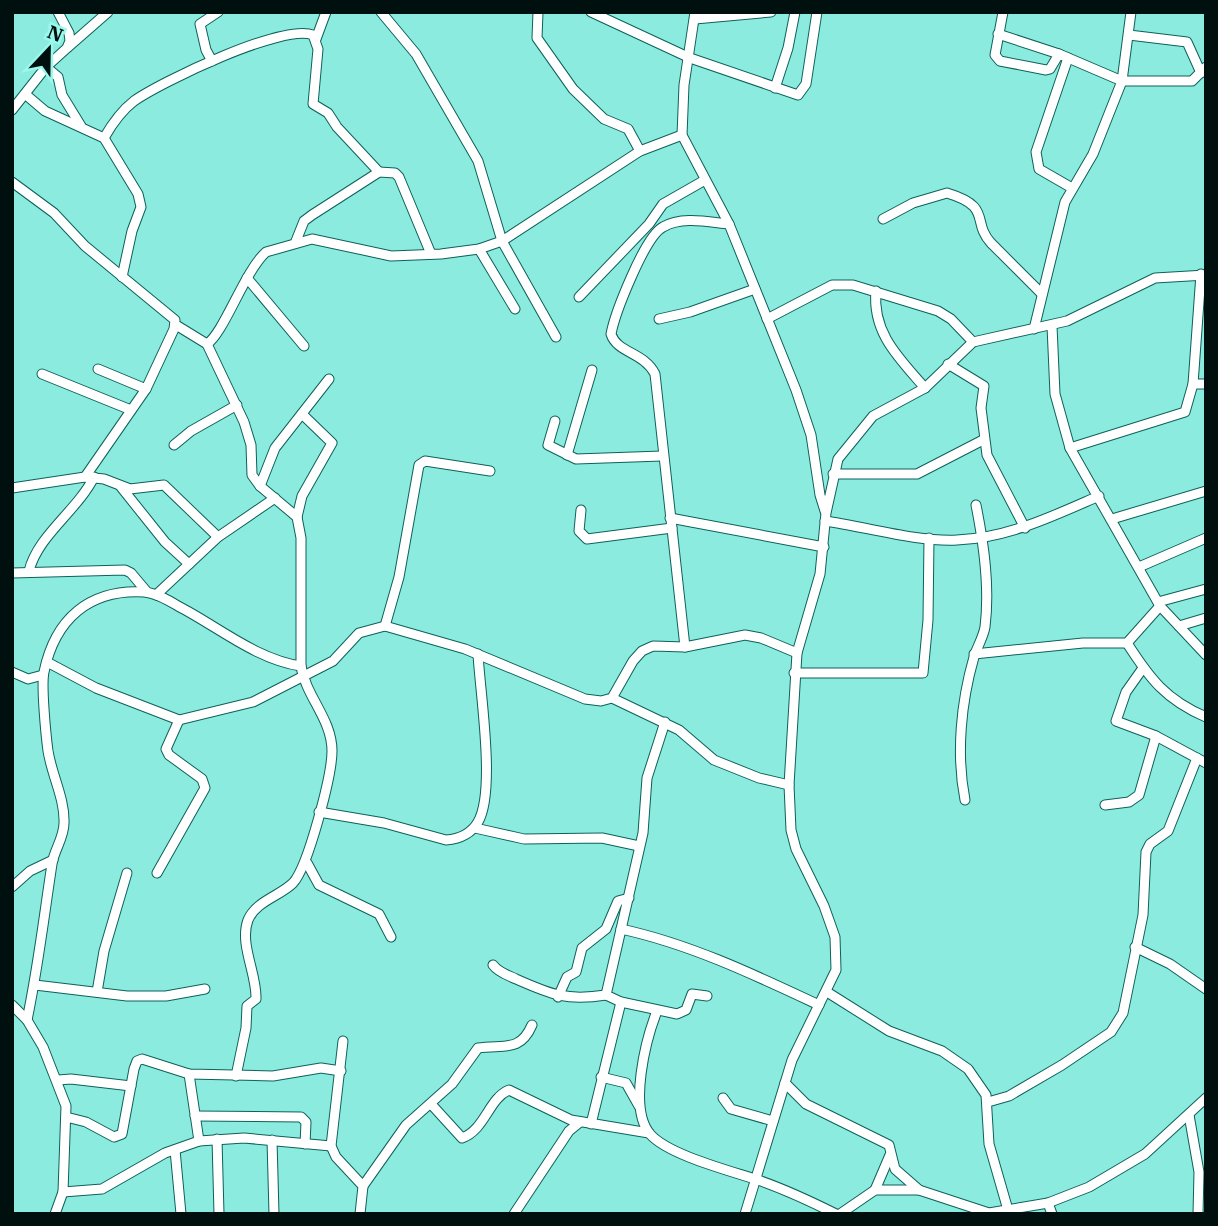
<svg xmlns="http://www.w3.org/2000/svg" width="1218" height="1226" font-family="'IBM Plex Serif',serif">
	<rect width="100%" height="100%" fill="#8bebdf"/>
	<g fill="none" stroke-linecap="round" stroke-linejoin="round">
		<g stroke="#0d615a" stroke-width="11">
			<g id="minor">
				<path d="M381 12 416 54 478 161 502 241 556 337"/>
				<path d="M538 12 537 38 573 89 604 119 628 129 640 151"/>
				<path d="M591 12 690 58 798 95 806 84 817 12"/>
				<path d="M695 12 684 85 682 135 729 224 796 390 811 435 820 495 825 511"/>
				<path d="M1003 12 995 55 1000 61 1046 70 1050 69 1059 54"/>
				<path d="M695 19 771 12"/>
				<path d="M998 34 1059 54 1122 81H1192L1206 67"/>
				<path d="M1129 35 1187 42 1201 73"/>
				<path d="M316 39 326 12"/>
				<path d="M68 47 108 12"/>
				<path d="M1068 58 1036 152 1039 169 1072 188"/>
				<path d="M212 61 206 50 200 24 218 12"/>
				<path d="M46 67 58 77 62 95 81 126"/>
				<path d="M775 88 788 48 795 12"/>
				<path d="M25 94 45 111 104 138 138 194 141 207 132 231 122 277"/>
				<path d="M12 110 46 67 67 48 70 41 69 33 58 12"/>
				<path d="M104 138C112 124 121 111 134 101 161 82 283 23 313 35L318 49 313 104 328 113 337 127 379 172 312 215 304 221 296 241"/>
				<path d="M379 172 395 173 399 177 431 254"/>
				<path d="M12 182 54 213 85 246 175 320 174 329 146 389 85 477"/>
				<path d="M883 219 913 203 947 193C993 207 971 221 991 243 1008 260 1025 277 1042 294"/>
				<path d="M479 249 515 309"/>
				<path d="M247 278 304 346"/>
				<path d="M876 291C872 333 899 358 925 388"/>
				<path d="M579 297 649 224 663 204 705 180"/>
				<path d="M659 319 690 312 755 289"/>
				<path d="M767 319 832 285H853L938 311 951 319 973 342"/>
				<path d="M176 325 207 344C224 333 244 272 266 252L312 239 391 256 441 254 479 249 502 241 640 151 682 135"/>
				<path d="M1052 326 1055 394 1070 448 1160 606 1206 655"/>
				<path d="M1034 329 1065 202 1093 154 1122 81 1131 12"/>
				<path d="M207 344 244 422 251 445 252 475 260 486 297 517 301 538V666C306 697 332 719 332 751 332 775 308 867 293 883 280 896 256 901 248 920 239 944 257 974 256 999L247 1006 246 1028 236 1076"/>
				<path d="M948 364 984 386 981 408 987 455 1025 528"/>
				<path d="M98 369 146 389"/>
				<path d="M42 374 131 410"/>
				<path d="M1193 384H1206"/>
				<path d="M555 421 548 445 576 459 662 456"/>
				<path d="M174 445 191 431 237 405"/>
				<path d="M1070 448 1185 412 1193 384 1201 274"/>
				<path d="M567 455 592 370"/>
				<path d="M833 474H917L983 440"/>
				<path d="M260 486 275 448 329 379"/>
				<path d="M121 487 165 542 189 564"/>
				<path d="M12 488 85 477 104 479 130 489 164 485 218 537"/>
				<path d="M581 510 579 531 587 539 672 528"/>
				<path d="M297 517 302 496 332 443 302 414"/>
				<path d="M670 518 824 547"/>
				<path d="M1112 519 1206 491"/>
				<path d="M825 521C867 527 916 542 957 540 1008 538 1053 516 1099 496"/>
				<path d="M1139 567 1206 538"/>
				<path d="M29 571C38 535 77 511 94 477"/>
				<path d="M12 573 125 570 131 573 147 592"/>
				<path d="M156 595 218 537 275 498"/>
				<path d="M1158 602 1206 589"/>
				<path d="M385 626 399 577 419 465 425 461 490 471"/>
				<path d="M1179 626 1206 618"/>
				<path d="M1127 643C1150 679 1166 700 1206 717"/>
				<path d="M685 647 655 374C644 352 617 353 611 334 615 313 645 236 663 227 682 216 708 222 729 224"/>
				<path d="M974 654 1083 643H1127L1160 606"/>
				<path d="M47 662 96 688 179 720 253 702 333 661 359 633 385 626 465 649 585 699 601 701 612 698 633 661 642 651 653 646 685 647 745 635 761 638 797 653"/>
				<path d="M1143 668 1126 692 1116 721 1156 736 1206 763"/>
				<path d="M12 672 28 679 43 675"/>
				<path d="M794 673H923L928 620 929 538"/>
				<path d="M612 698 679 730 714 760 759 778 789 785"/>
				<path d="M665 722 647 778 643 833 606 995 621 1002 677 1014 686 1010 692 994 707 996"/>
				<path d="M965 800C956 754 961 702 974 657 977 647 983 638 985 627 990 587 984 545 976 505"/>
				<path d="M1105 805 1129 802 1139 795 1156 736"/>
				<path d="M319 812 384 823 446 840C459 839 471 834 478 822 496 791 480 693 478 654"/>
				<path d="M475 828 524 839 602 838 639 846"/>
				<path d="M307 863 319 885 379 914 391 937"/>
				<path d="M157 873 205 788 202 779 169 755 166 749 179 720"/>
				<path d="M12 887 30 871 53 860"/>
				<path d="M621 929C690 944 755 975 819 1005"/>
				<path d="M1135 947 1170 964 1206 989"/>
				<path d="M493 965C499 973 508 975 516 979 552 995 567 1001 606 995"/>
				<path d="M35 985 127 996H166L205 989"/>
				<path d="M97 992 104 951 127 873"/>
				<path d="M827 992 889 1031 942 1051 968 1069 986 1095 989 1144 1008 1210"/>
				<path d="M558 997 567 977 576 972 582 948 606 929 618 901 629 898"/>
				<path d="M12 1005 27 1020 43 1047 66 1106 63 1192 55 1214"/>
				<path d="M657 1011C646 1039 628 1108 650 1134 668 1155 731 1171 758 1180 784 1189 810 1201 836 1214"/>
				<path d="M27 1020C38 968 44 916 52 864 54 850 64 838 64 823 65 799 52 776 48 751 46 736 41 685 44 672 55 619 89 589 144 592 156 593 168 600 178 606 217 626 257 660 301 666"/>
				<path d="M343 1041 331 1146 336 1157 363 1186 360 1214"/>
				<path d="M189 1074 199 1141"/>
				<path d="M601 1077 626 1083 639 1106"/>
				<path d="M58 1080 71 1079 131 1086"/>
				<path d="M785 1083 806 1104 889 1145 895 1169 919 1190 989 1213 1048 1203 1089 1187 1145 1154 1206 1098"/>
				<path d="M723 1098 731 1109 773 1121"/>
				<path d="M988 1102 1009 1096 1062 1065 1111 1032 1123 1013 1143 915 1146 852 1150 844 1168 831 1197 758"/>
				<path d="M431 1104 462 1138C485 1130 489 1098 509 1090L571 1120 649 1133"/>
				<path d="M1189 1115 1199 1172 1198 1214"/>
				<path d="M195 1116 301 1117 306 1122 305 1144"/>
				<path d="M66 1117 86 1122 114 1137 122 1134 134 1069 137 1061 142 1059 189 1074 273 1076 321 1068 341 1071"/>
				<path d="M591 1124 621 1002"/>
				<path d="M217 1139 219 1214"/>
				<path d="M272 1140 274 1214"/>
				<path d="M175 1150 181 1214"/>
				<path d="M363 1186 406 1125 452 1084 478 1048C503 1044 520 1053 532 1025"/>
				<path d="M875 1190 890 1155"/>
				<path d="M63 1192 102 1189 165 1153 199 1141 244 1138 331 1146"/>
				<path d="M1048 1203 1052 1214"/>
				<path d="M514 1214 569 1131 580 1122"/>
				<path d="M745 1214 792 1060 836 970 835 937 824 906 796 849 791 830 789 785 797 653 820 574 826 513 838 459 873 416 925 388 973 342 1067 321 1155 278 1206 275"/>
				<path d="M840 1214 875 1190H919"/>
			</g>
		</g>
		<use href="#minor" stroke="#fff" stroke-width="9"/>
	</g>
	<rect width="1218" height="1226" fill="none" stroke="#00100e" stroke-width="28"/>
	<g transform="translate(49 49) rotate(22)" stroke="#98f9ec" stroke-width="5" paint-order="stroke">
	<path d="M0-5L12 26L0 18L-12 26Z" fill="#00100e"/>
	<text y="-10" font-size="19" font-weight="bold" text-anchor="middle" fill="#00100e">N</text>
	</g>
</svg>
